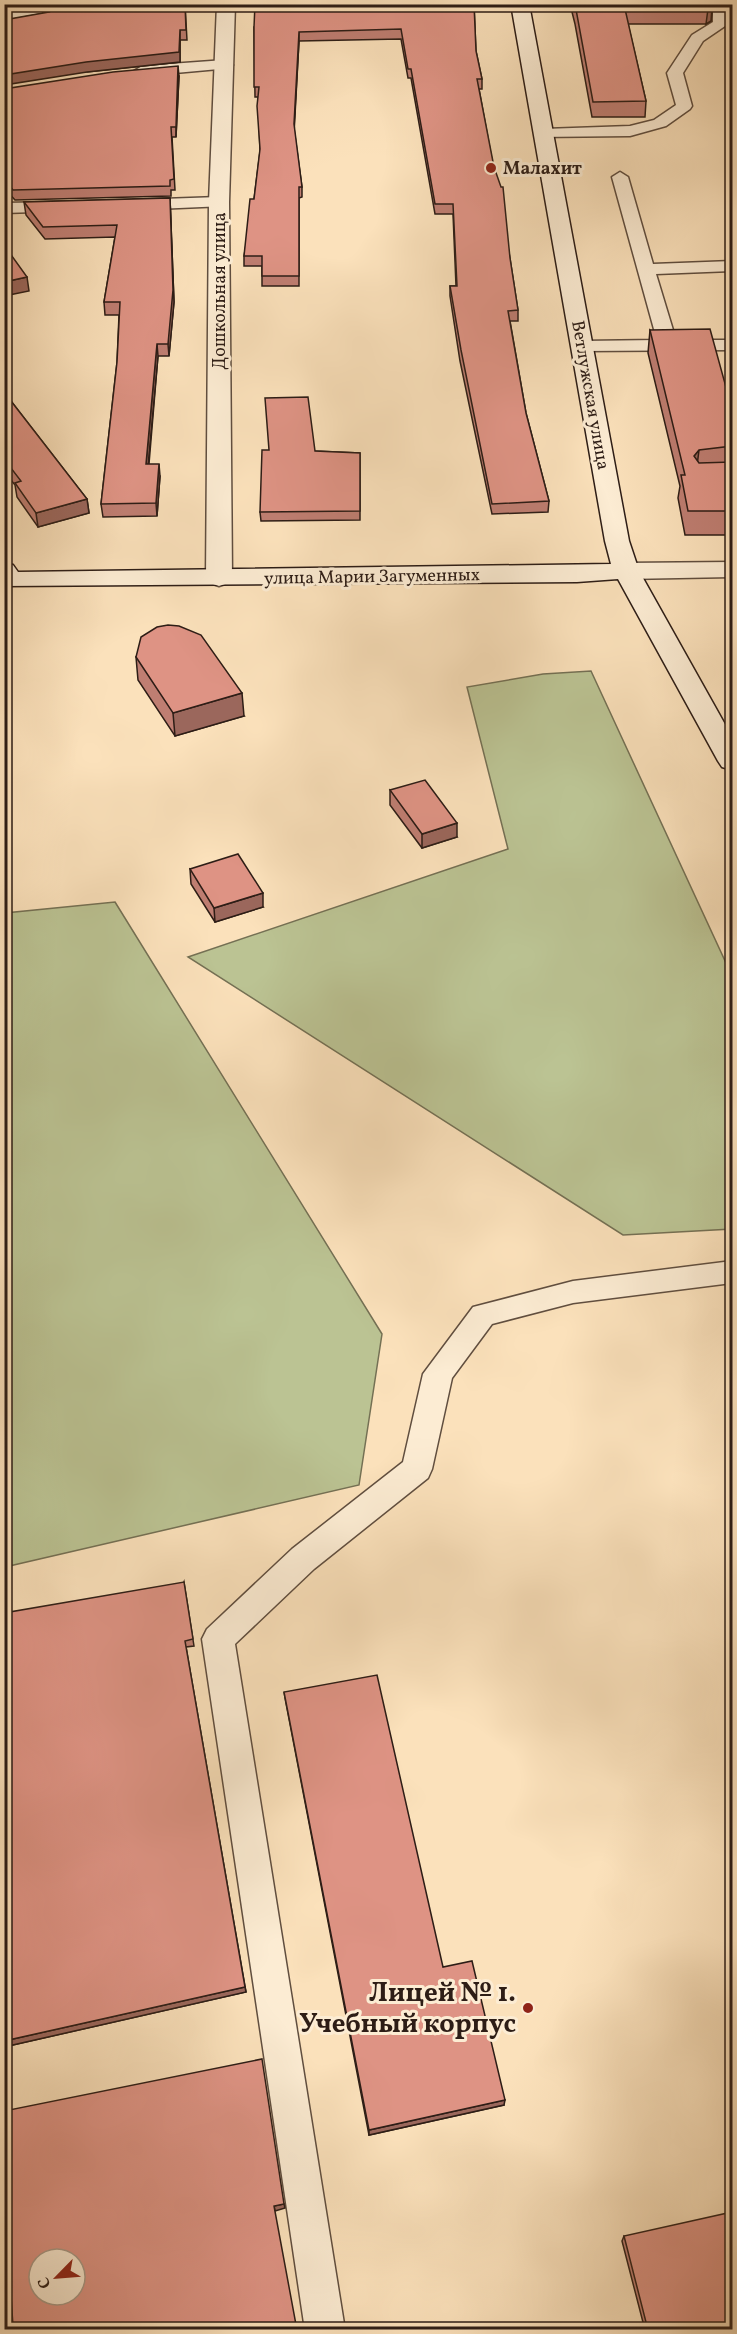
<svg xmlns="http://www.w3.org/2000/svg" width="737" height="2334" font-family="Vollkorn,serif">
	<rect width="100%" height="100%" fill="#fbe1bb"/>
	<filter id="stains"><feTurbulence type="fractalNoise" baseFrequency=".00333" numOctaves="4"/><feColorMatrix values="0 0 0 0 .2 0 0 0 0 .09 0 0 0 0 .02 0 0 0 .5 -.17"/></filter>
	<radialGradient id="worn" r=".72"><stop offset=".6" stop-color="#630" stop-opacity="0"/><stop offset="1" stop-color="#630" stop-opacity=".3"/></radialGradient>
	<g fill="#bbc393" stroke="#747054" stroke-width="1.5">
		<path d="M591 671 732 976V1229L623 1235 188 957 508 849 467 687 543 674Z"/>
		<path d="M115 902 382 1334 359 1485 5 1567V913Z"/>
	</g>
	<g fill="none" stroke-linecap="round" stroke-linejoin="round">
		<g stroke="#604e3f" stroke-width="3">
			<g id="lane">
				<path d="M713 4H727L728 24 703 41 683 73 692 106 690 109 666 126 630 136 538 137 536 134 544 129 630 126 654 120 676 105 667 73 692 35 713 22Z"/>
				<path d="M225 60 230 62 233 65 230 68 142 76 134 71 142 66Z"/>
				<path d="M620 172 628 177 653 264 732 261V271L656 274 676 340H732V350L583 351 577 350 574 346 577 342 583 341 657 340 612 177Z"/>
				<path d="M219 197 225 198 227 202 225 206 133 210 125 205 133 200Z"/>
				<path d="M62 202 70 207 68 211 4 213V203Z"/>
				<path d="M732 1261V1283L573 1303 492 1324 452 1378 432 1469 428 1478 314 1569 235 1644 345 2330H305L202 1639 207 1629 292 1549 403 1462 423 1374 473 1307 573 1281Z"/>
			</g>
		</g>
		<g stroke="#604e3f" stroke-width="3">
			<g id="street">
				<path d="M30 4H70L61 9 4 20V9Z"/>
				<path d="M217 4H235L229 202 232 578 228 583 219 586 210 583 206 578 209 202Z"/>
				<path d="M626 563 732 562V577L626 579 617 576 613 571 617 566Z"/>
			</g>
		</g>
		<g stroke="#2d1d16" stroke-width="3">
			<path id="secondary" d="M511 4H529L629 541 639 571 732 737V770L722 767 718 761 618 579 577 582 4 586V563L13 565 18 572 611 564 605 541Z"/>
		</g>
		<use href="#lane" fill="#fcecd3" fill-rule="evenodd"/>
		<use href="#street" fill="#fcecd3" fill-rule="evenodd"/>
		<use href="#secondary" fill="#fcecd3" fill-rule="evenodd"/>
	</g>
	<g fill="#bf7e72" stroke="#2d1d16" stroke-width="1.5">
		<path d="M185 4 187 40H180V62L87 72 43 13 42 5Z"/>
		<path d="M474 4 476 51 482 79V89H479L510 258 518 310V321H510L526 413 549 501 548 512 492 514 460 361 450 296V286H456L453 214H435L411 78H408L401 39 299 41 294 128 302 187V197L299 198V286H262V266H244V256L254 199 260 151 258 97H255L254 27Z"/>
		<path d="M570 4H713L711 21 706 24H628L646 101 645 117H592L575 24Z"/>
		<path d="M729 4H732V24H730Z"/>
		<path d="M179 76 176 137H172L175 190H171V196L15 200 4 188V89Z"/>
		<path d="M170 198 174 302 169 356H158L149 464 160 476 157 516 103 517 101 504 117 362 119 315H105L104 302 115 237 45 239 26 215 24 202Z"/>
		<path d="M650 330 732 409V535H685L678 498 680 486 648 353Z"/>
		<path d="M4 392 87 499 89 513 38 527 17 497 15 485 4 471Z"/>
		<path d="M315 451 360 453V520L261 521 260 512Z"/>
		<path d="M136 657 244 716 175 736 138 680Z"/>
		<path d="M390 790 457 837 422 848 390 805Z"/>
		<path d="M190 869 263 907 215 922 191 884Z"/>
		<path d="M184 1582 194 1646 186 1647 246 1992 4 2047Z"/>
		<path d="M284 1692 443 1967 504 2105 369 2135 285 1698Z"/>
		<path d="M624 2236 732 2330H645L622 2241Z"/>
	</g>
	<g fill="#9b675c" stroke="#2d1d16" stroke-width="1.5">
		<path d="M712 6 711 21 706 24 708 9Z"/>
		<path d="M180 30V62L87 72 4 85V75Z"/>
		<path d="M299 32V41L294 134V124Z"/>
		<path d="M178 66 179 76 176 137V127Z"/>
		<path d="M170 198 174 302 169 356 168 344Z"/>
		<path d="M27 277 29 291 4 296V282Z"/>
		<path d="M157 344 158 356 147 477 146 464Z"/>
		<path d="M699 450 696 474 694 456Z"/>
		<path d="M159 464 160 476 157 516 156 503Z"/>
		<path d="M87 499 89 513 38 527 36 513Z"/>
		<path d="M242 693 244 716 175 736 173 713Z"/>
		<path d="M457 823V837L422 848V834Z"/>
		<path d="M263 893V907L215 922 214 908Z"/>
		<path d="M245 1987 246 1992 4 2047V2041Z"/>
		<path d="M505 2100 504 2105 369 2135V2130Z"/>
		<path d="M284 2204 285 2208 275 2211 274 2206Z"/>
	</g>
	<g fill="#de9384" stroke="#2d1d16" stroke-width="1.5" fill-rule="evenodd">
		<path d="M45 4H185L186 30H180L179 52 86 62 4 75V20L49 12 42 5Z"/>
		<path d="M255 4H474L476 51 482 79H477L494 167 501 187H503L510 258 518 310 508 311 526 413 549 501 492 504 461 350 450 286H457L453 204H435L411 69H408L401 29 299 32 294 124 302 187H299V276H262V256H244L250 199H254L260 149 257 106 259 87H254V27Z"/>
		<path d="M575 4H713L712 6 708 9H625L646 101 593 102Z"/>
		<path d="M178 66 176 127H171L174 179 170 180V186L13 190 4 179V89L113 72Z"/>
		<path d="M170 198 173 290 168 344H157L146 464H159L156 503 101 504 117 362 120 302H104L117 225 43 227 24 202Z"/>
		<path d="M4 245 27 277 4 282Z"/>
		<path d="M710 329 732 409V446L699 450 694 456 699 463 732 462V511H688L681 475H685L650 330Z"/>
		<path d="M4 392 87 499 36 513 15 483 21 481 4 459Z"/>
		<path d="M308 397 315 451 360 453V511L260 512 262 450H269L265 398Z"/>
		<path d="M168 625 179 626 201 635 242 693 173 713 136 657 141 637 157 627Z"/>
		<path d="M425 780 457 823 422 834 390 790Z"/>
		<path d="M238 854 263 893 214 908 190 869Z"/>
		<path d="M184 1582 193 1639 185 1641 245 1987 4 2041V1613Z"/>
		<path d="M377 1675 443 1967 472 1961 505 2100 369 2130 284 1692Z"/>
		<path d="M262 2059 284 2204 274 2206 297 2330H5V2327L13 2326 4 2192V2111ZM39 2259H75V2295H39Z"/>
		<path d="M732 2212V2330H648L624 2236Z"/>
	</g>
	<g fill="#8f2418" stroke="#fcecd3" stroke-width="2">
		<circle cx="491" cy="168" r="6"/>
		<circle cx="528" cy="2008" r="6"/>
	</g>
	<g text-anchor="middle" stroke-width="6" stroke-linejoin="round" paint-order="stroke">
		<g font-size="18" font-weight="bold" fill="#2d1d16" stroke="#fcecd3" text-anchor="start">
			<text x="503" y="174">Малахит</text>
		</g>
		<g font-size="18" fill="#2d1d16" stroke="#fcecd3">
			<text transform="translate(219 291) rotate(-90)" y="6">Дошкольная улица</text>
			<text transform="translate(591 395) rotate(80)" y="6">Ветлужская улица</text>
			<text transform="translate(372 576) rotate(-1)" y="6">улица Марии Загуменных</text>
		</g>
		<g font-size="27" font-weight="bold" fill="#2d1d16" stroke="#fcecd3" text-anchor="end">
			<text x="516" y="2001">Лицей № 1.<tspan x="516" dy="31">Учебный корпус</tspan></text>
		</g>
	</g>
	<rect width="737" height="2334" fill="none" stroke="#fbe1bb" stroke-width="24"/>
	<rect x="6" y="6" width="725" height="2322" fill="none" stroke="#2d1d16" stroke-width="3"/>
	<rect x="12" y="12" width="713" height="2310" fill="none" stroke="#2d1d16" stroke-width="1.5"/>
	<g transform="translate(57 2277) rotate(245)"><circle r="28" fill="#fcecd3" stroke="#a99987" stroke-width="1.5"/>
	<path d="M0-4.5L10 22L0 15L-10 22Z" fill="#8f2418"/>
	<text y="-9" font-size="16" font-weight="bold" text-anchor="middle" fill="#2d1d16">С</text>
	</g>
	<rect width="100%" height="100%" filter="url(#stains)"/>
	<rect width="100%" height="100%" fill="url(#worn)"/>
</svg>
